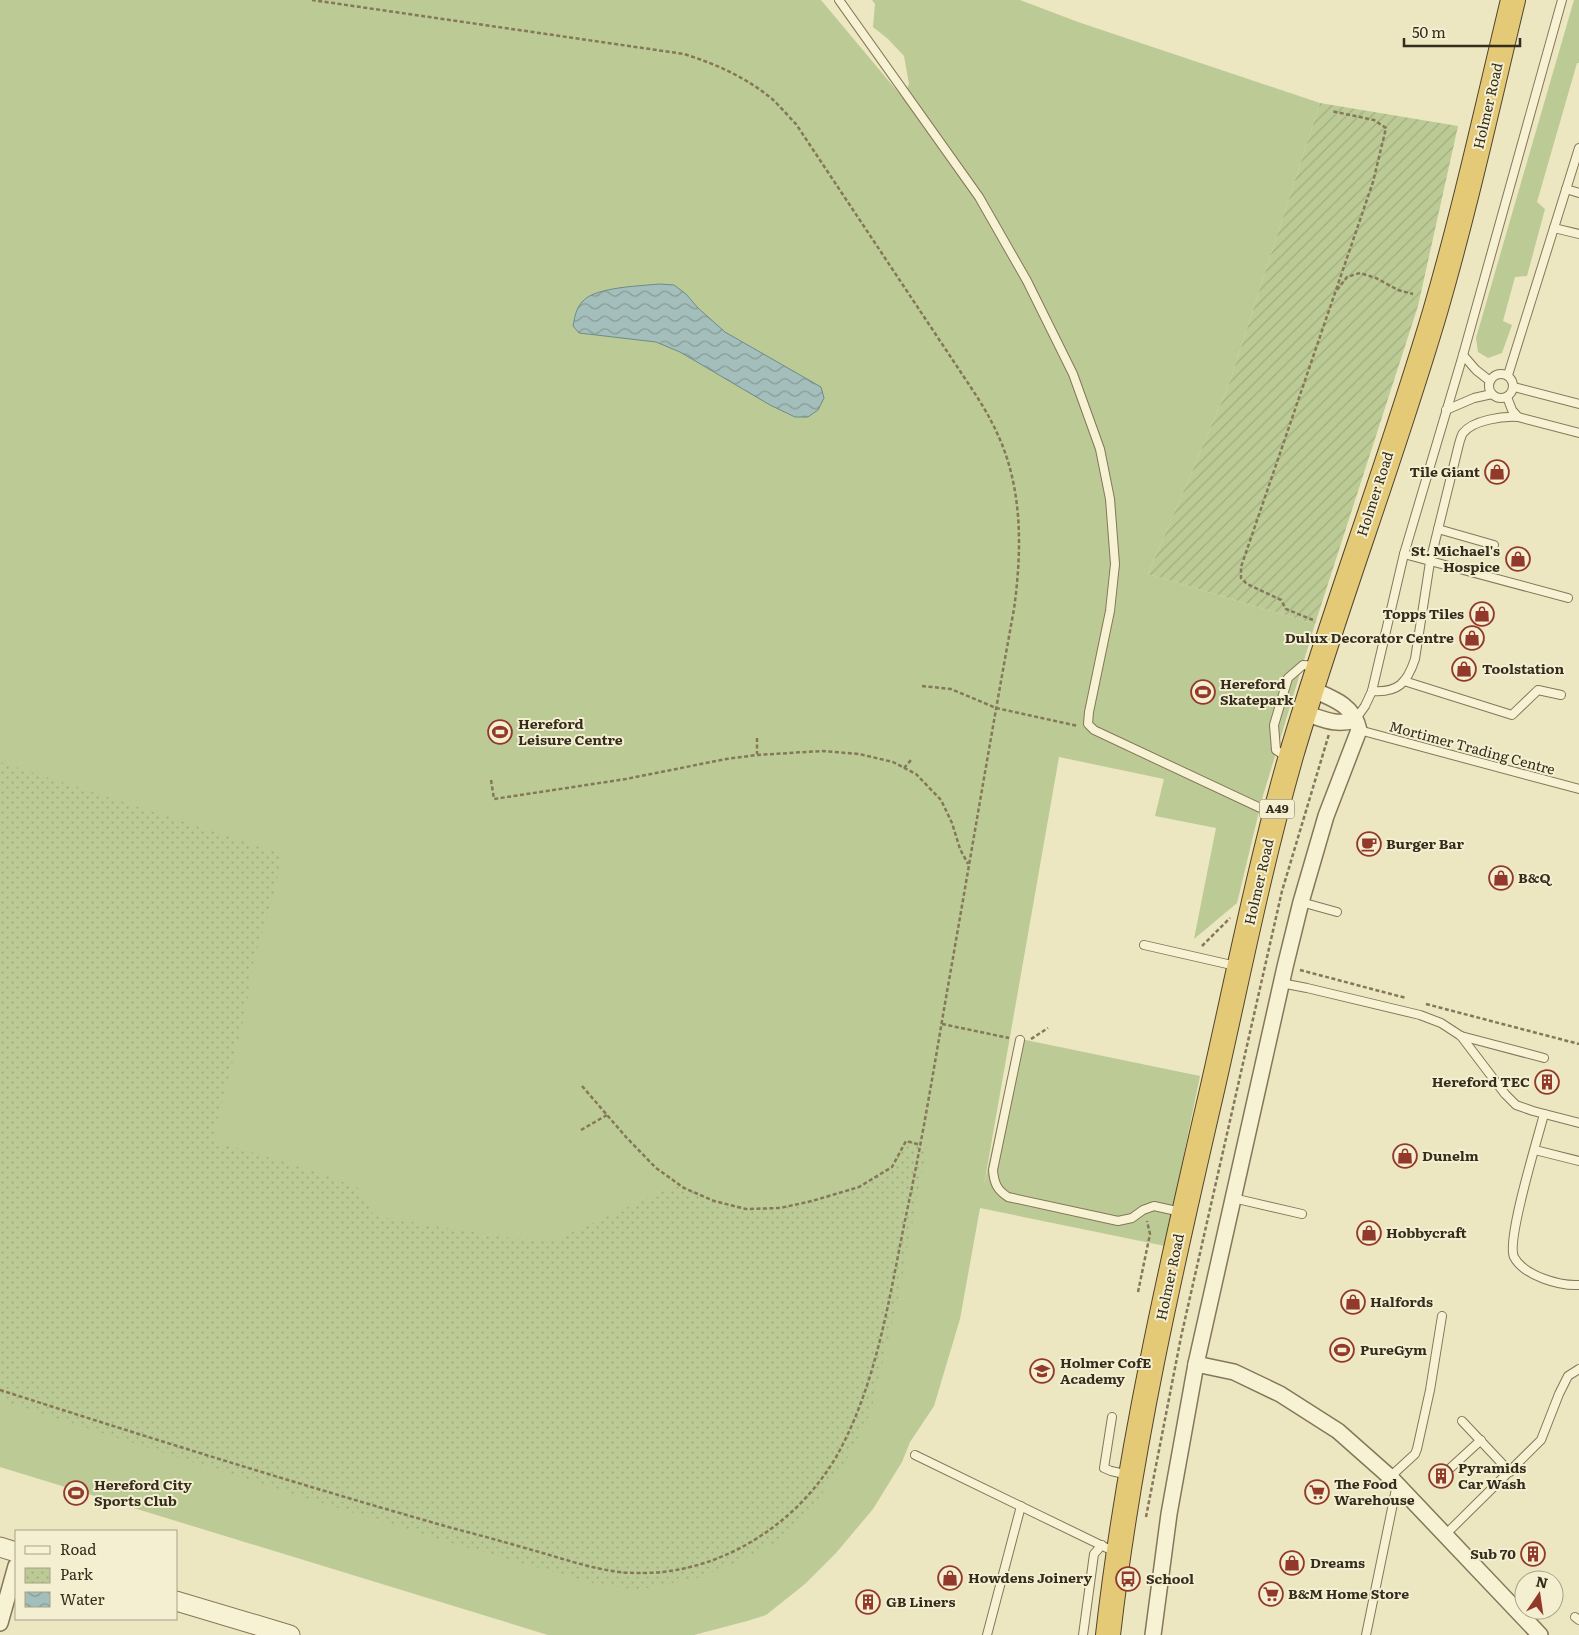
<svg xmlns="http://www.w3.org/2000/svg" width="1579" height="1635" font-family="Literata,serif">
	<defs>
		<pattern id="park-dots" width="8" height="8" patternUnits="userSpaceOnUse" patternTransform="scale(1.25)"><rect width="8" height="8" fill="#bcca96"/><path d="M2 2h.1M6 6h.1" fill="none" stroke="#a2ae81" stroke-width="1.8" stroke-linecap="round"/></pattern>
		<pattern id="garden-furrows" width="10" height="10" patternUnits="userSpaceOnUse" patternTransform="scale(1.25)"><rect width="10" height="10" fill="#bcca96"/><path d="M-1 1l2-2M0 10L10 0M9 11l2-2" fill="none" stroke="#a2ae81"/></pattern>
		<pattern id="water-waves" width="16" height="10" patternUnits="userSpaceOnUse" patternTransform="scale(1.25)"><rect width="16" height="10" fill="#a4bfbb"/><path d="M0 5q4-4 8 0t8 0" fill="none" stroke="#869b97"/></pattern>
	</defs>
	<rect width="100%" height="100%" fill="#ece6c1"/>
	<g fill="#bcca96">
		<path d="M0 0H821L903 98 909 84 904 56 888 39 873 27 875 4 872 0H1020L1078 22 1320 103 1228 387 1148 574 1315 624 1262 799 1237 903 1194 939 1216 828 1155 816 1164 779 1059 757 984 1185 1016 1038 1200 1076 1165 1246 980 1208 960 1319 934 1406 910 1442 902 1462 873 1509 836 1553 805 1584 766 1615 747 1621 694 1635H548L0 1467Z"/>
		<path d="M1574 0H1579V63H1577L1537 202 1545 209 1527 276 1515 277 1503 321 1512 325 1502 353 1488 358 1478 352 1476 338Z"/>
	</g>
	<path fill="url(#park-dots)" d="M0 762 283 854 271 905 254 959 245 1014 212 1141 303 1167 359 1188 374 1216 510 1238 557 1239 679 1184 714 1201 746 1209 780 1208 812 1201 859 1187 892 1167 906 1141 927 1146 898 1299 870 1414 848 1457 815 1504 774 1543 735 1563 697 1578 638 1590 596 1584 461 1546 254 1482 0 1400Z"/>
	<path fill="url(#garden-furrows)" d="M1320 103 1458 126 1418 306 1315 624 1148 574 1228 387Z"/>
	<path fill="url(#water-waves)" stroke="#6b8c89" d="M659 284 674 285 686 294 698 308 725 332 821 387 824 398 818 410 808 417H795L770 405 680 352 656 342 579 333 573 326C575 316 576 308 583 301 595 287 641 286 659 284Z"/>
	<g fill="none" stroke-linecap="round" stroke-linejoin="round">
		<g stroke="#857759" stroke-width="10">
			<g id="service">
				<path d="M839 0 979 197 1027 281 1073 374 1100 449 1110 499 1115 564 1110 611 1089 712 1088 724 1094 730 1273 814"/>
				<path d="M1566 189 1579 193"/>
				<path d="M1554 228 1579 234"/>
				<path d="M1463 355 1476 370 1490 381"/>
				<circle cx="1501" cy="386" r="12"/>
				<path d="M1508 375 1579 148"/>
				<path d="M1514 387 1579 404"/>
				<path d="M1507 397 1512 410 1518 417 1579 433"/>
				<path d="M1446 410 1474 398 1492 394"/>
				<path d="M1438 529 1494 545"/>
				<path d="M1404 554 1568 598"/>
				<path d="M1404 681 1512 715 1538 690 1561 695"/>
				<path d="M1372 691C1398 693 1407 683 1415 659L1430 562 1459 444C1460 441 1461 436 1463 433 1473 420 1503 416 1518 417"/>
				<path d="M1355 720 1365 706 1372 691 1404 554 1463 355 1562 0"/>
				<path d="M1359 730 1579 789"/>
				<path d="M1288 758 1276 750 1274 725 1288 678 1303 665 1316 666"/>
				<path d="M1301 902 1337 912"/>
				<path d="M1144 945 1236 966"/>
				<path d="M1281 983 1307 988 1420 1015 1441 1023 1461 1036 1505 1094 1516 1105 1533 1111 1579 1123"/>
				<path d="M1461 1036 1544 1058"/>
				<path d="M1020 1040 993 1170C994 1183 997 1190 1008 1197L1118 1221 1132 1218 1143 1210 1154 1206 1181 1212"/>
				<path d="M1544 1114C1538 1138 1506 1240 1514 1257 1524 1276 1560 1286 1579 1285"/>
				<path d="M1535 1150 1579 1161"/>
				<path d="M1233 1198 1302 1214"/>
				<path d="M1112 1417 1104 1468 1111 1471 1129 1475"/>
				<path d="M1462 1421 1510 1472"/>
				<path d="M915 1455 1115 1552"/>
				<path d="M1446 1472 1481 1440"/>
				<path d="M1390 1477 1415 1454 1417 1449 1430 1390 1442 1316"/>
				<path d="M1445 1535 1541 1440 1559 1394 1568 1376 1579 1369"/>
				<path d="M1575 1617 1579 1620"/>
				<path d="M987 1635 1021 1506"/>
				<path d="M1083 1635 1094 1554 1102 1545"/>
				<path d="M1366 1635 1397 1484"/>
			</g>
		</g>
		<g stroke="#857759" stroke-width="18">
			<g id="minor">
				<path d="M1304 713C1324 719 1335 726 1355 720"/>
				<path d="M1196 1364 1234 1372 1280 1394 1338 1431 1390 1477 1540 1635"/>
				<path d="M0 1623 16 1566"/>
				<path d="M1153 1635 1169 1514 1196 1364 1285 967 1301 902 1326 816 1359 730C1354 705 1332 698 1311 689"/>
			</g>
		</g>
		<g stroke="#857759" stroke-width="21">
			<g id="tertiary">
				<path d="M0 1547 16 1552"/>
				<path d="M176 1601 290 1635"/>
			</g>
		</g>
		<g stroke="#53442e" stroke-width="26">
			<path id="trunk" d="M1108 1635C1129 1450 1171 1267 1213 1086 1238 976 1260 864 1291 756 1335 607 1391 461 1435 312 1465 209 1488 104 1513 0"/>
		</g>
		<g stroke="#857759" stroke-width="2.5" stroke-dasharray="4 2.5" stroke-linecap="butt">
			<path d="M1337 290 1347 277 1360 273 1376 278 1398 290 1413 294"/>
			<path d="M1313 620 1286 609 1281 600 1247 584 1241 578V567L1373 182 1386 128 1374 120 1331 111"/>
			<path d="M922 686 951 689 996 708 1078 726"/>
			<path d="M757 738V754"/>
			<path d="M904 768 911 760"/>
			<path d="M491 780 494 799 626 779 726 759 757 755 822 751 859 754 893 762 916 774 941 800 952 823 960 849 968 864"/>
			<path d="M1202 946 1230 918"/>
			<path d="M1300 970 1406 998"/>
			<path d="M1426 1004 1579 1044"/>
			<path d="M942 1024 1009 1038"/>
			<path d="M1031 1039 1048 1028"/>
			<path d="M582 1086 626 1137 656 1168 684 1188 714 1201 746 1209 780 1208 812 1201 859 1187 892 1167 906 1141 921 1145"/>
			<path d="M581 1130 607 1115"/>
			<path d="M1138 1292 1150 1234 1147 1221"/>
			<path d="M0 1390C150 1438 300 1485 452 1528 483 1536 515 1545 546 1554 577 1563 609 1574 642 1573 725 1573 805 1519 842 1446 880 1372 891 1286 908 1206 925 1127 937 1048 951 969 972 849 992 729 1014 609 1022 550 1023 488 997 433 988 413 976 395 964 377L796 124C788 116 780 106 771 98 745 77 716 64 684 54L312 0"/>
			<path d="M1146 1517 1181 1337 1282 891 1329 734"/>
		</g>
		<use href="#service" stroke="#f8f2d4" stroke-width="8"/>
		<use href="#minor" stroke="#f8f2d4" stroke-width="15"/>
		<use href="#tertiary" stroke="#f8f2d4" stroke-width="19"/>
		<use href="#trunk" stroke="#e4c976" stroke-width="24"/>
	</g>
	<defs>
		<g id="shop-ring" transform="scale(1.25)"><circle r="9.5" fill="#f4efd0" stroke="#92392b" stroke-width="1.5"/><path d="M-5-2.5h2.3a2.7 3.5 0 0 1 5.4 0H5L5.5 6h-11ZM-1.5-2.5h3a1.5 2.3 0 0 0-3 0Z" fill="#92392b"/></g>
		<g id="stadium-ring" transform="scale(1.25)"><circle r="9.5" fill="#f4efd0" stroke="#92392b" stroke-width="1.5"/><path d="M0-5a6.5 5 0 1 0 0 10a6.5 5 0 1 0 0-10ZM-3.5-1.8h7v3.6h-7Z" fill="#92392b"/></g>
		<g id="cafe-ring" transform="scale(1.25)"><circle r="9.5" fill="#f4efd0" stroke="#92392b" stroke-width="1.5"/><path d="M-5.5-4.5H6V0H3Q3 3.5 0 3.5H-2.5Q-5.5 3.5-5.5 0ZM3-3.2v2h1.7v-2ZM-6 4.5H4V6H-6Z" fill="#92392b"/></g>
		<g id="building-ring" transform="scale(1.25)"><circle r="9.5" fill="#f4efd0" stroke="#92392b" stroke-width="1.5"/><path d="M-4-6H4V6H1V3H-1V6H-4ZM-2.5-4.3h1.7v1.8h-1.7ZM.8-4.3h1.7v1.8H.8ZM-2.5-1h1.7V.8h-1.7ZM.8-1h1.7V.8H.8Z" fill="#92392b"/></g>
		<g id="school-ring" transform="scale(1.25)"><circle r="9.5" fill="#f4efd0" stroke="#92392b" stroke-width="1.5"/><path d="M0-5L7-2L0 1L-7-2ZM-4 1L0 2.5L4 1V4Q0 6-4 4Z" fill="#92392b"/></g>
		<g id="supermarket-ring" transform="scale(1.25)"><circle r="9.5" fill="#f4efd0" stroke="#92392b" stroke-width="1.5"/><path d="M-6-5.5h2.5l.6 2H6L4.5 2H-2.5L-4.4-4H-6ZM-1.5 3.2a1.3 1.3 0 1 0 .1 0ZM3 3.2a1.3 1.3 0 1 0 .1 0Z" fill="#92392b"/></g>
		<g id="bus-ring" transform="scale(1.25)"><circle r="9.5" fill="#f4efd0" stroke="#92392b" stroke-width="1.5"/><path d="M-5-6H5V4H4V6H2V4H-2V6H-4V4H-5ZM-3.5-4V0h7V-4ZM-3.5 1.2v1.5H-2V1.2ZM2 1.2v1.5H3.5V1.2Z" fill="#92392b"/></g>
	</defs>
	<g fill-rule="evenodd">
		<use href="#shop-ring" x="1497" y="472"/>
		<use href="#shop-ring" x="1518" y="559"/>
		<use href="#shop-ring" x="1482" y="614"/>
		<use href="#shop-ring" x="1472" y="638"/>
		<use href="#shop-ring" x="1464" y="669"/>
		<use href="#stadium-ring" x="1203" y="692"/>
		<use href="#stadium-ring" x="500" y="732"/>
		<use href="#cafe-ring" x="1369" y="844"/>
		<use href="#shop-ring" x="1501" y="878"/>
		<use href="#building-ring" x="1547" y="1082"/>
		<use href="#shop-ring" x="1405" y="1156"/>
		<use href="#shop-ring" x="1369" y="1233"/>
		<use href="#shop-ring" x="1353" y="1302"/>
		<use href="#stadium-ring" x="1342" y="1350"/>
		<use href="#school-ring" x="1042" y="1371"/>
		<use href="#building-ring" x="1441" y="1476"/>
		<use href="#supermarket-ring" x="1317" y="1492"/>
		<use href="#stadium-ring" x="76" y="1493"/>
		<use href="#building-ring" x="1533" y="1554"/>
		<use href="#shop-ring" x="1292" y="1563"/>
		<use href="#shop-ring" x="950" y="1578"/>
		<use href="#bus-ring" x="1128" y="1579"/>
		<use href="#supermarket-ring" x="1271" y="1594"/>
		<use href="#building-ring" x="868" y="1602"/>
	</g>
	<g text-anchor="middle" stroke-width="4" stroke-linejoin="round" paint-order="stroke">
		<rect fill="#f4efd0" stroke="#6e6653" stroke-width="1" x="1259.5" y="799.5" width="35" height="19" rx="4"/>
		<g font-size="12" font-weight="bold" fill="#352c1d">
			<text x="1277" y="813">A49</text>
		</g>
		<g font-size="14" fill="#352c1d" stroke="#f4efd0">
			<text transform="translate(1488 106) rotate(-77)" y="5">Holmer Road</text>
			<text transform="translate(1375 494) rotate(-72)" y="5">Holmer Road</text>
			<text transform="translate(1472 748) rotate(15)" y="5">Mortimer Trading Centre</text>
			<text transform="translate(1259 882) rotate(-77)" y="5">Holmer Road</text>
			<text transform="translate(1170 1277) rotate(-78)" y="5">Holmer Road</text>
		</g>
		<g font-size="14" font-weight="bold" fill="#352c1d" stroke="#f4efd0" text-anchor="start">
			<text x="1480" y="477" text-anchor="end">Tile Giant</text>
			<text x="1500" y="556" text-anchor="end">St. Michael's<tspan x="1500" dy="16">Hospice</tspan></text>
			<text x="1464" y="619" text-anchor="end">Topps Tiles</text>
			<text x="1454" y="643" text-anchor="end">Dulux Decorator Centre</text>
			<text x="1482" y="674">Toolstation</text>
			<text x="1220" y="689">Hereford<tspan x="1220" dy="16">Skatepark</tspan></text>
			<text x="518" y="729">Hereford<tspan x="518" dy="16">Leisure Centre</tspan></text>
			<text x="1386" y="849">Burger Bar</text>
			<text x="1518" y="883">B&amp;Q</text>
			<text x="1530" y="1087" text-anchor="end">Hereford TEC</text>
			<text x="1422" y="1161">Dunelm</text>
			<text x="1386" y="1238">Hobbycraft</text>
			<text x="1370" y="1307">Halfords</text>
			<text x="1360" y="1355">PureGym</text>
			<text x="1060" y="1368">Holmer CofE<tspan x="1060" dy="16">Academy</tspan></text>
			<text x="1458" y="1473">Pyramids<tspan x="1458" dy="16">Car Wash</tspan></text>
			<text x="1334" y="1489">The Food<tspan x="1334" dy="16">Warehouse</tspan></text>
			<text x="94" y="1490">Hereford City<tspan x="94" dy="16">Sports Club</tspan></text>
			<text x="1516" y="1559" text-anchor="end">Sub 70</text>
			<text x="1310" y="1568">Dreams</text>
			<text x="968" y="1583">Howdens Joinery</text>
			<text x="1146" y="1584">School</text>
			<text x="1288" y="1599">B&amp;M Home Store</text>
			<text x="886" y="1607">GB Liners</text>
		</g>
	</g>
	<rect x="15" y="1530" width="162" height="90" fill="#f4efd0" stroke="#a8a188"/>
	<rect x="25" y="1546" width="25" height="8" fill="#f8f2d4" stroke="#a8a188"/>
	<text x="60" y="1555" font-size="15" fill="#352c1d">Road</text>
	<rect x="25" y="1568" width="25" height="15" fill="url(#park-dots)" stroke="#a8a188"/>
	<text x="60" y="1580" font-size="15" fill="#352c1d">Park</text>
	<rect x="25" y="1592" width="25" height="15" fill="url(#water-waves)" stroke="#a8a188"/>
	<text x="60" y="1605" font-size="15" fill="#352c1d">Water</text>
	<g transform="translate(1539 1595) rotate(13)"><circle r="24" fill="#f4efd0" stroke="#a8a188"/>
	<path d="M0-4L9 19L0 12L-9 19Z" fill="#92392b"/>
	<text y="-8" font-size="14" font-weight="bold" text-anchor="middle" fill="#352c1d">N</text>
	</g>
	<path d="M1404 38v8h116v-8" fill="none" stroke="#352c1d" stroke-width="2.5"/>
	<text x="1412" y="38" font-size="15" fill="#352c1d" stroke="#f4efd0" stroke-width="4" paint-order="stroke">50 m</text>
</svg>
